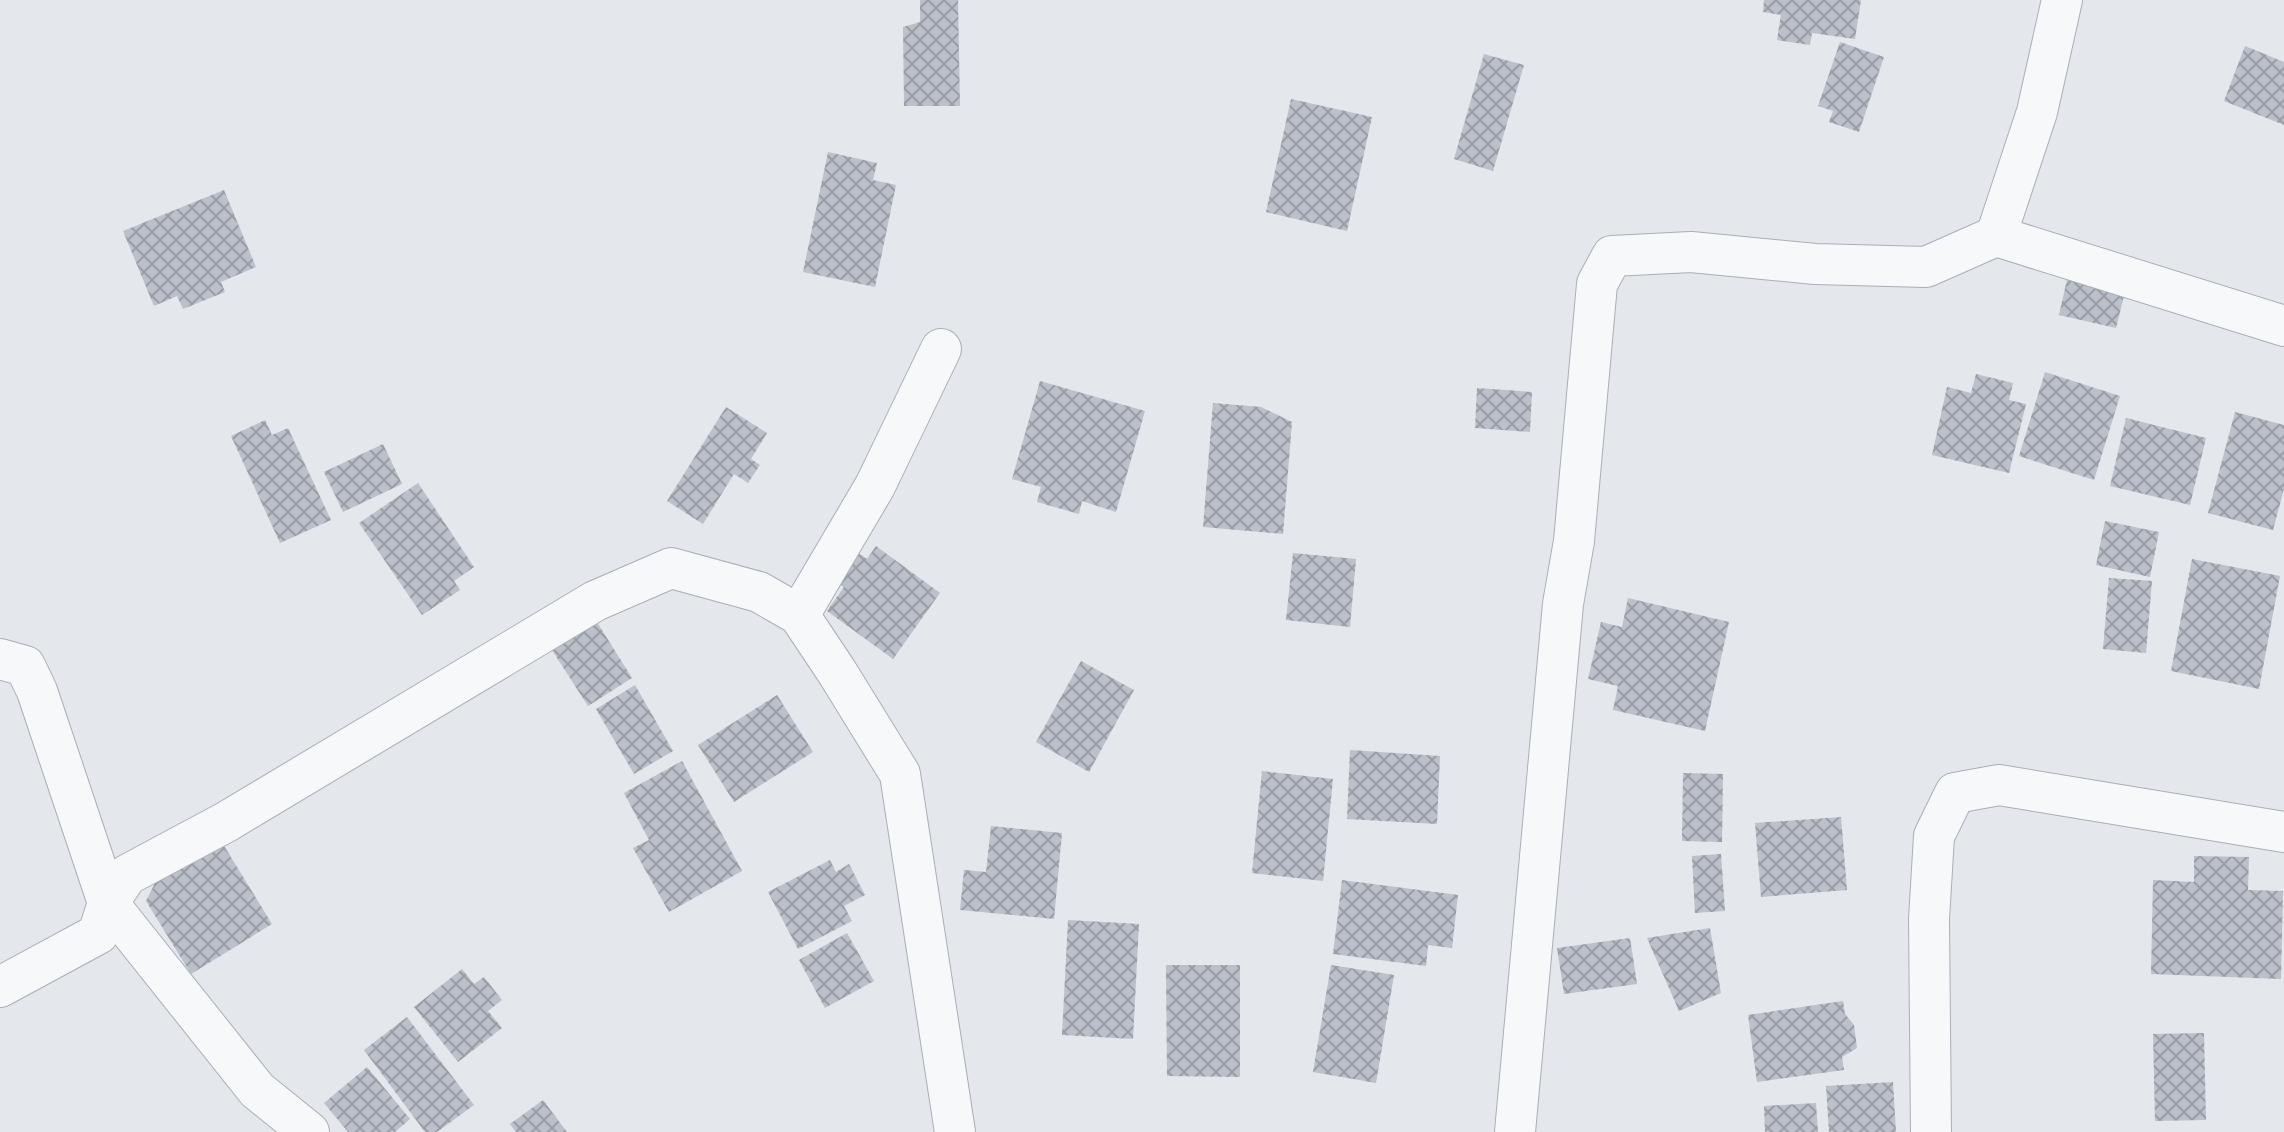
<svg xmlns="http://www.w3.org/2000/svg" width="2284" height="1132" font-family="Inter,sans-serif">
	<defs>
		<pattern id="building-cross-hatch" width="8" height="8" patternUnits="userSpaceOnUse" patternTransform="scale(2)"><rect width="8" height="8" fill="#bbc0ca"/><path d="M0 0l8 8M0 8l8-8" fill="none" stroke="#989da6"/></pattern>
	</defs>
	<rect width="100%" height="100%" fill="#e4e7ec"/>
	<g fill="url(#building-cross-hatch)">
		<path d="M920 0H958L960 106H904L903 27 920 22Z"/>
		<path d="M1764 0H1861L1855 39 1812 33 1810 45 1777 40 1781 15 1763 12Z"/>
		<path d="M1840 42 1884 57 1859 132 1829 122 1833 111 1818 106Z"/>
		<path d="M2245 46 2284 62V125L2224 101Z"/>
		<path d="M1484 54 1524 65 1493 171 1454 159Z"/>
		<path d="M1291 99 1372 117 1347 231 1266 212Z"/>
		<path d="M828 152 877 163 873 180 896 185 875 287 803 272Z"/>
		<path d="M224 190 256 267 221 282 225 292 183 309 177 296 154 306 123 231Z"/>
		<path d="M2068 275 2126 288 2116 328 2059 315Z"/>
		<path d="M2045 372 2120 396 2094 480 2019 456Z"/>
		<path d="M1976 374 2013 383 2009 400 2026 404 2009 473 1932 455 1947 387 1971 393Z"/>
		<path d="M1040 381 1145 411 1116 512 1082 501 1079 514 1037 502 1041 487 1012 479Z"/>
		<path d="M1477 388 1532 392 1530 432 1475 428Z"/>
		<path d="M1213 403 1261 407 1292 422 1283 534 1203 527Z"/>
		<path d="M726 407 767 433 751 459 760 465 748 483 734 474 703 524 667 501Z"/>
		<path d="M2235 412 2284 425V489L2273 530 2208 513Z"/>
		<path d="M2126 418 2206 438 2190 505 2110 486Z"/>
		<path d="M265 420 272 435 288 428 331 520 280 543 231 436Z"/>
		<path d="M383 444 402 484 343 512 324 472Z"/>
		<path d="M418 483 474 567 454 581 460 590 422 615 359 523Z"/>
		<path d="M2105 521 2159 532 2150 577 2096 565Z"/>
		<path d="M876 546 940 593 893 659 827 611 844 587 833 579 854 550 867 559Z"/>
		<path d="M1293 553 1356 559 1350 627 1286 620Z"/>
		<path d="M2192 559 2280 576 2259 689 2171 671Z"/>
		<path d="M2109 578 2152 581 2146 653 2103 649Z"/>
		<path d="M1628 598 1729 622 1705 731 1613 710 1618 686 1588 679 1601 622 1622 627Z"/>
		<path d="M595 619 632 678 588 706 550 647Z"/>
		<path d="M1081 661 1134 690 1089 772 1036 742Z"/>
		<path d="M635 685 673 751 634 774 596 709Z"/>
		<path d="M777 695 813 752 734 802 698 745Z"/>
		<path d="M1350 750 1440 756 1437 824 1347 819Z"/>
		<path d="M682 761 742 871 669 912 633 848 649 840 624 793Z"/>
		<path d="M1262 771 1333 779 1323 881 1252 873Z"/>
		<path d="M1683 773 1723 774 1722 842 1682 841Z"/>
		<path d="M1841 817 1847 890 1761 897 1755 823Z"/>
		<path d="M991 826 1062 833 1054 919 960 910 964 870 986 872Z"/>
		<path d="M218 836 272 924 191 974 146 901 161 871Z"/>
		<path d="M1721 854 1725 911 1695 913 1692 856Z"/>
		<path d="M2194 856 2249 857 2248 890 2283 891 2281 979 2151 974 2153 880 2194 882Z"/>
		<path d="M830 860 836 872 849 864 865 895 844 906 852 921 798 949 768 892Z"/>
		<path d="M1342 880 1458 895 1452 948 1428 945 1426 966 1333 954Z"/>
		<path d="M1068 920 1139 924 1133 1039 1062 1035Z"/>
		<path d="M1710 928 1721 993 1679 1011 1647 938Z"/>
		<path d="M847 933 874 981 825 1008 799 960Z"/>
		<path d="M1630 938 1637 984 1564 994 1557 948Z"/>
		<path d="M1166 965H1240V1077L1167 1076Z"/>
		<path d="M1331 965 1394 975 1376 1083 1313 1072Z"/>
		<path d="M462 969 474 984 484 977 502 1000 488 1011 502 1028 458 1062 414 1007Z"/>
		<path d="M1843 1001 1845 1014 1854 1025 1857 1048 1842 1057 1844 1070 1757 1082 1748 1015Z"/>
		<path d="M407 1017 474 1105 437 1132H425L364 1050Z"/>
		<path d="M2204 1033 2206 1120 2155 1121 2153 1034Z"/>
		<path d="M367 1067 410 1119 395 1132H348L324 1103Z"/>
		<path d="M1893 1082 1896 1132H1829L1826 1086Z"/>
		<path d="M543 1100 567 1132H516L510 1124Z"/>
		<path d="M1816 1103 1818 1132H1765L1764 1106Z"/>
	</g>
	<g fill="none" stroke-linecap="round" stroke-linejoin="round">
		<g stroke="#a9aeb7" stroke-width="42">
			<g id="minor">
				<path d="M1996 236 2037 112 2062 0"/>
				<path d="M799 615 875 486 941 349"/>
				<path d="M0 659 25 666 37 691 108 903 257 1090 309 1132"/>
				<path d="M0 987 98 934 108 903 127 875 226 822 595 601 671 568 759 592 799 615 837 672 900 774 955 1132"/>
				<path d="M1515 1132 1563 604 1574 541 1597 284 1612 256 1691 252 1815 264 1926 267 1996 236 2284 326"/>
				<path d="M1931 1132 1929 919 1934 836 1955 793 1999 785 2284 832"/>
			</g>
		</g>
		<use href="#minor" stroke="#f7f8fa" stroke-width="40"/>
	</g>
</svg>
